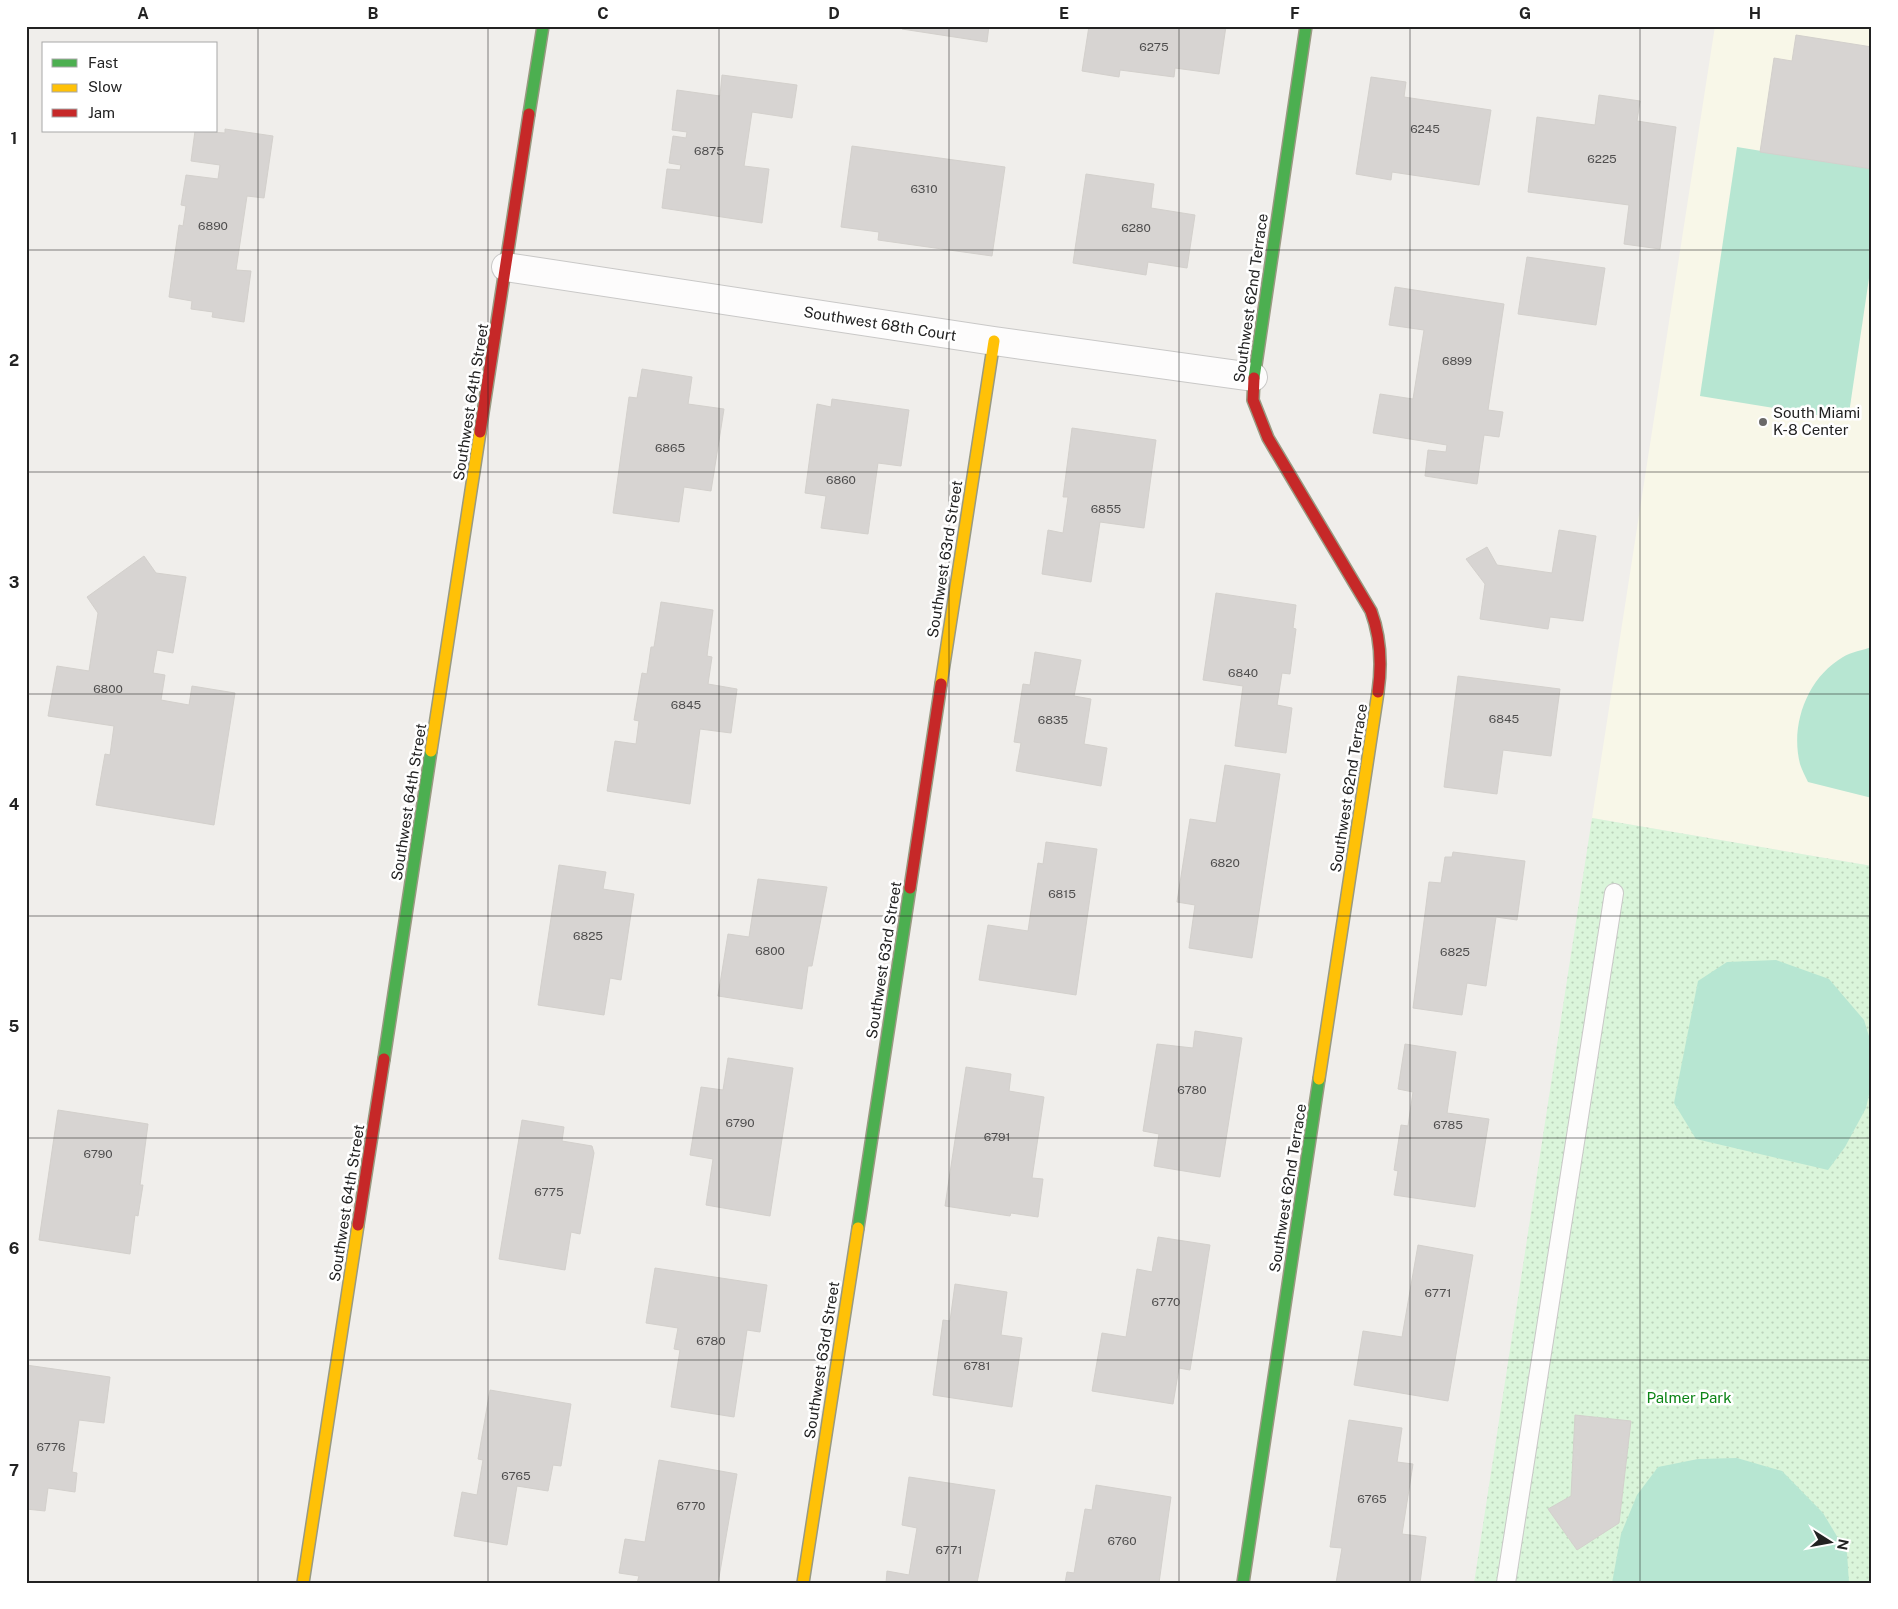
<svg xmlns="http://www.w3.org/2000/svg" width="1898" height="1609" font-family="'Public Sans',sans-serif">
	<defs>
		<pattern id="park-dots" width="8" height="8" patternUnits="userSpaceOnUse" patternTransform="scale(1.25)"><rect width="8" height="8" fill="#daf5da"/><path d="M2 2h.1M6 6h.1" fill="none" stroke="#bbd2bb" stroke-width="1.8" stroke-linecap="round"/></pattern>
	</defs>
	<rect width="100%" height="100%" fill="#f0eeeb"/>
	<path fill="#f8f7e8" d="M1715 26H1872V866L1592 818Z"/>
	<path fill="url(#park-dots)" d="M1592 818 1872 866V1583H1474Z"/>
	<g fill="#b7e6d2">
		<path d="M1737 147 1872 169V258L1848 420 1700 396Z"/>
		<path d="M1872 647V798L1808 782C1805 776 1802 770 1800 764 1790 725 1807 678 1843 657 1851 652 1863 650 1872 647Z"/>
		<path d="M1776 960 1829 979 1864 1020 1872 1046V1081L1866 1108 1845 1147 1828 1170 1696 1139 1674 1103 1698 981 1727 962Z"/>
		<path d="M1737 1458 1782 1471 1823 1513 1847 1553 1849 1583H1612L1621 1534 1637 1495 1658 1467 1698 1459Z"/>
	</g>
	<g fill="#d7d4d2" stroke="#d3d0cc">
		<path d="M903 26H989L987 42 902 29Z"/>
		<path d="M1089 26H1226L1219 74 1175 68 1174 77 1120 70 1119 77 1082 71Z"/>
		<path d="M1796 35 1872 47V169L1760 152 1774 58 1792 61Z"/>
		<path d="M722 75 797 85 792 118 752 112 744 166 769 169 762 223 662 208 667 169 680 170 681 165 669 163 673 136 686 138 687 132 672 130 677 90 720 96Z"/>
		<path d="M1371 77 1406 82 1404 97 1491 110 1479 185 1392 172 1391 180 1356 174Z"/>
		<path d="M1599 95 1640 101 1637 121 1676 127 1660 249 1624 244 1629 205 1528 192 1537 117 1595 125Z"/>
		<path d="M225 129 273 136 264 198 247 196 236 270 251 271 244 322 212 317 213 312 191 309 192 301 169 297 179 225 183 226 186 206 181 205 186 175 218 179 220 165 191 161 195 131 225 133Z"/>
		<path d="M852 146 1005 167 992 256 878 240 879 232 841 227Z"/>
		<path d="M1086 174 1154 184 1151 208 1195 215 1187 268 1148 262 1146 275 1073 263Z"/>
		<path d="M1527 257 1605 268 1596 325 1518 314Z"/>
		<path d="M1395 287 1504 304 1488 410 1503 412 1501 425 1499 437 1484 435 1477 484 1425 476 1428 450 1446 452 1447 445 1373 433 1380 394 1413 399 1424 330 1389 325Z"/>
		<path d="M642 369 692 377 688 404 724 409 711 491 684 487 679 522 613 513 629 397 637 398Z"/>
		<path d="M832 399 909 410 901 466 878 463 868 534 821 528 826 496 805 493 817 404 831 407Z"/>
		<path d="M1072 428 1156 440 1144 528 1100 522 1091 582 1042 574 1048 530 1063 533 1068 497H1063Z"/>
		<path d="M1559 530 1596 536 1583 621 1550 617 1548 629 1480 619 1485 584 1466 559 1487 547 1497 565 1552 573Z"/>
		<path d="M144 556 156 573 186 577 173 653 157 650 153 673 165 675 161 700 189 705 192 686 235 693 214 825 96 805 105 754 110 755 114 726 48 716 57 666 89 671 98 613 87 597Z"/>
		<path d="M1216 593 1296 605 1293 628 1296 629 1290 674 1282 673 1277 705 1292 708 1286 753 1235 746 1243 686 1203 680Z"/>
		<path d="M661 602 713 610 707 656 712 657 708 684 737 689 731 733 700 729 690 804 607 791 615 741 636 744 639 721 634 720 642 673 647 674 651 647H654Z"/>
		<path d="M1035 652 1081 660 1074 696 1091 699 1084 744 1107 748 1101 786 1016 771 1021 743 1014 742 1023 684 1030 685Z"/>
		<path d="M1458 676 1560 689 1551 756 1503 750 1497 794 1444 787Z"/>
		<path d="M1225 765 1280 774 1252 958 1189 948 1195 905 1177 902 1190 819 1216 823Z"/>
		<path d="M1046 842 1097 849 1076 995 979 980 988 925 1028 931 1038 863 1043 864Z"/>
		<path d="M1453 852 1525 861 1517 920 1496 917 1486 986 1467 983 1462 1015 1413 1008 1429 882 1441 883 1445 857H1452Z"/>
		<path d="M559 865 606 872 603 889 634 894 621 980 610 978 604 1015 538 1005Z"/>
		<path d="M758 879 827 887 812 966H808L802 1009 718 996 728 934 749 937Z"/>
		<path d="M1195 1031 1242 1038 1220 1177 1154 1166 1159 1134 1143 1131 1157 1044 1193 1048Z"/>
		<path d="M1405 1044 1456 1052 1447 1113 1489 1119 1475 1207 1394 1195 1398 1171 1394 1170 1401 1125 1408 1126 1413 1092 1398 1089Z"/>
		<path d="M728 1058 793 1068 770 1216 706 1205 713 1159 690 1155 701 1087 723 1090Z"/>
		<path d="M966 1067 1011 1074 1009 1091 1044 1097 1032 1178 1043 1179 1038 1217 1011 1213 1010 1216 945 1206Z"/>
		<path d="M58 1110 148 1124 140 1185H143L138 1216 135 1215 130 1254 39 1240Z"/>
		<path d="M522 1120 564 1127 562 1141 592 1146 594 1153 580 1234 571 1232 565 1270 499 1259Z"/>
		<path d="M1158 1237 1210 1245 1190 1370 1179 1368 1173 1404 1092 1391 1102 1333 1126 1337 1137 1269 1152 1272Z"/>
		<path d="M1418 1245 1473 1255 1448 1401 1354 1385 1363 1331 1402 1337Z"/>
		<path d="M655 1268 767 1285 760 1332 747 1330 734 1417 671 1407 680 1350 674 1349 678 1328 646 1323Z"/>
		<path d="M955 1284 1007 1292 1001 1335 1022 1338 1012 1407 933 1395 943 1320 950 1321Z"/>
		<path d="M26 1365 110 1377 104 1423 79 1420 72 1472 77 1473 75 1492 48 1488 45 1511 26 1509Z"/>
		<path d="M490 1390 571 1404 561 1466 553 1465 548 1491 517 1486 507 1545 454 1536 462 1492 477 1495 483 1460 478 1459Z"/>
		<path d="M1575 1415 1631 1421 1619 1523 1577 1550 1548 1509 1571 1496Z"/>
		<path d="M1349 1420 1402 1428 1397 1462 1413 1464 1402 1534 1426 1537 1420 1583H1336L1342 1548 1330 1547Z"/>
		<path d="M659 1460 737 1474 718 1583H637L639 1576 619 1573 625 1539 645 1542Z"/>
		<path d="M909 1477 995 1490 977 1583H886L887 1571 909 1575 917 1528 902 1525Z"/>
		<path d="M1096 1485 1171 1497 1159 1583H1065L1067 1572 1074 1573 1085 1509 1092 1510Z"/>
	</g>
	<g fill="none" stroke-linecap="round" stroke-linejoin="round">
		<g stroke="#c9c8c7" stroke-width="20">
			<path id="lane" d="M1506 1583 1614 893"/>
		</g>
		<g stroke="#c9c8c7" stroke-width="30">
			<path id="street" d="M506 267 994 341 1253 377"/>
		</g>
		<g stroke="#999a82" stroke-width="14">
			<g id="fast">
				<path d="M529 114 543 26"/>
				<path d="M1254 378 1306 26"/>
				<path d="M384 1059 431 751"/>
				<path d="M858 1228 910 888"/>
				<path d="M1243 1583 1319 1079"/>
			</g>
		</g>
		<g stroke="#999a82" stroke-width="14">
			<g id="slow">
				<path d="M941 684 994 341"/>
				<path d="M431 751 480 432"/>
				<path d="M1319 1079 1378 692"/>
				<path d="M303 1583 358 1225"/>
				<path d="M803 1583 858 1228"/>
			</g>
		</g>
		<g stroke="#999a82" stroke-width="14">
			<g id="jam">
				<path d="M1254 378 1253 400 1268 438 1371 611C1381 638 1382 664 1378 692"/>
				<path d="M480 432 529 114"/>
				<path d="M910 888 941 684"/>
				<path d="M358 1225 384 1059"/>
			</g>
		</g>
		<use href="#lane" stroke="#fdfcfc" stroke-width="18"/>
		<use href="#street" stroke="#fdfcfc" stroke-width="28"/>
		<use href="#fast" stroke="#4caf50" stroke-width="11"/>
		<use href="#slow" stroke="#ffc107" stroke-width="11"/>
		<use href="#jam" stroke="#c62828" stroke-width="11"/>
	</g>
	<path fill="none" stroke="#222" stroke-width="1" stroke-opacity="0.55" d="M258 26V1583M488 26V1583M719 26V1583M949 26V1583M1179 26V1583M1410 26V1583M1640 26V1583M26 250H1872M26 472H1872M26 694H1872M26 916H1872M26 1138H1872M26 1360H1872"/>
	<circle fill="#6a6968" stroke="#fff" stroke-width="2" cx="1763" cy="422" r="5"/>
	<g text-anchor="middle" stroke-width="5" stroke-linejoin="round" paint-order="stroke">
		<g font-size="12" fill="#4f4e4e">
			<text x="1154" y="51">6275</text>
			<text x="1425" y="133">6245</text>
			<text x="709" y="155">6875</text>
			<text x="1602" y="163">6225</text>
			<text x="924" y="193">6310</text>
			<text x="213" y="230">6890</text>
			<text x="1136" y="232">6280</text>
			<text x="1457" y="365">6899</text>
			<text x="670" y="452">6865</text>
			<text x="841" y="484">6860</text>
			<text x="1106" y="513">6855</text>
			<text x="1243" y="677">6840</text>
			<text x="108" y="693">6800</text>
			<text x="686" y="709">6845</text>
			<text x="1504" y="723">6845</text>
			<text x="1053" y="724">6835</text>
			<text x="1225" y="867">6820</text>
			<text x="1062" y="898">6815</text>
			<text x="588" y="940">6825</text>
			<text x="770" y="955">6800</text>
			<text x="1455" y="956">6825</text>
			<text x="1192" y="1094">6780</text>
			<text x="740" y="1127">6790</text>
			<text x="1448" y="1129">6785</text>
			<text x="997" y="1141">6791</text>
			<text x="98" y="1158">6790</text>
			<text x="549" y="1196">6775</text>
			<text x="1438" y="1297">6771</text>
			<text x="1166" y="1306">6770</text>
			<text x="711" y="1345">6780</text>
			<text x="977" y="1370">6781</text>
			<text x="51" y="1451">6776</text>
			<text x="516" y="1480">6765</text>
			<text x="1372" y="1503">6765</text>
			<text x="691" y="1510">6770</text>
			<text x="1122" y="1545">6760</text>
			<text x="949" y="1554">6771</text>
		</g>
		<g font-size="15" fill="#222" stroke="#fff">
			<text transform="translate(1251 298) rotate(-82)" y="5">Southwest 62nd Terrace</text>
			<text transform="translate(880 324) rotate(9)" y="5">Southwest 68th Court</text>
			<text transform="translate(471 402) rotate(-81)" y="5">Southwest 64th Street</text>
			<text transform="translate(945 559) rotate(-81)" y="5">Southwest 63rd Street</text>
			<text transform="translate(1349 788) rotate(-81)" y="5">Southwest 62nd Terrace</text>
			<text transform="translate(409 802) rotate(-81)" y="5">Southwest 64th Street</text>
			<text transform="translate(884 960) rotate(-81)" y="5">Southwest 63rd Street</text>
			<text transform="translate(1288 1188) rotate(-81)" y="5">Southwest 62nd Terrace</text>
			<text transform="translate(347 1203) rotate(-81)" y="5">Southwest 64th Street</text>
			<text transform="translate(822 1360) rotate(-81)" y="5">Southwest 63rd Street</text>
		</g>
		<g font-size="15" fill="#222" stroke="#fff" text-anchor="start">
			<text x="1773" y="418">South Miami<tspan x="1773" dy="17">K-8 Center</tspan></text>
		</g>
		<g font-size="15" fill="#0c8416" stroke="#fff">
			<text x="1689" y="1403">Palmer Park</text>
		</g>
	</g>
	<rect width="1898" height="1609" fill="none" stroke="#ffffff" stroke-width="55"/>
	<rect x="42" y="42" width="175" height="90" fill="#ffffff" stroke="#a7a7a7"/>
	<rect x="52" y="59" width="25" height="8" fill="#4caf50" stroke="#a7a7a7"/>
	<text x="88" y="68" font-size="15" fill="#222222">Fast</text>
	<rect x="52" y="84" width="25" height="8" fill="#ffc107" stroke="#a7a7a7"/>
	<text x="88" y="92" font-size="15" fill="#222222">Slow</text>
	<rect x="52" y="109" width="25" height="8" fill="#c62828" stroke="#a7a7a7"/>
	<text x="88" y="118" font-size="15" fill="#222222">Jam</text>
	<g transform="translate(1830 1542) rotate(101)" stroke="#ffffff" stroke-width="4" paint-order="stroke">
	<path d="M0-4L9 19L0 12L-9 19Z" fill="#222222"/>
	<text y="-8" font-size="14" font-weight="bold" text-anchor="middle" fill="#222222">N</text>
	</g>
	<rect x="28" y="28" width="1842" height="1554" fill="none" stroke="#222" stroke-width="2"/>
	<g font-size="16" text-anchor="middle" font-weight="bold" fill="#222">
		<text x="143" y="19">A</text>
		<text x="373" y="19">B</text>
		<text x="603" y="19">C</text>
		<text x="834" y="19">D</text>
		<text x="1064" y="19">E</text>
		<text x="1295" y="19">F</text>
		<text x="1525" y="19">G</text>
		<text x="1755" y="19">H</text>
		<text x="14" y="144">1</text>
		<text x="14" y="366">2</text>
		<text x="14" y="588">3</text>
		<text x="14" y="810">4</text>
		<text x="14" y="1032">5</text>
		<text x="14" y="1254">6</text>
		<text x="14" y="1476">7</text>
	</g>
</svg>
